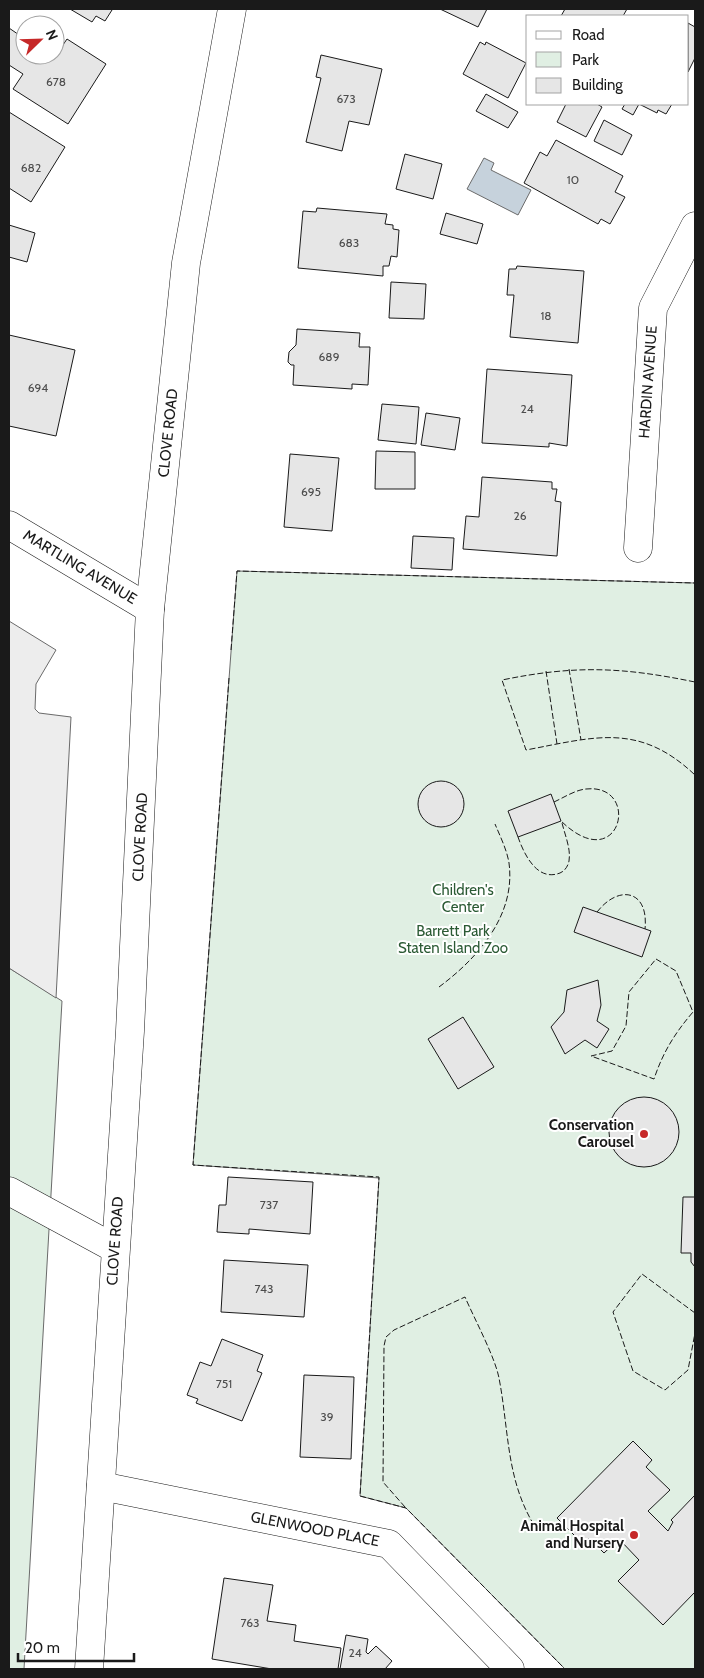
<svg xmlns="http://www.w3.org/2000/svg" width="704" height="1678" font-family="Cabin,sans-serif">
	<rect width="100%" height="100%" fill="#fff"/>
	<g fill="#e0efe3" stroke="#6a6a6a">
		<path d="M237 571 695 583V1669H565L406 1508 360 1496 379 1178 193 1165Z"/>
		<path d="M9 968 62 1001 24 1669H9Z"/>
	</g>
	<path fill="#ededed" stroke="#6a6a6a" d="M9 621 56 650 36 684 35 709 39 713 71 717 56 998 9 968Z"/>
	<path fill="#c6d2dc" stroke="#6a6a6a" d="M484 158 494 163 491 170 531 190 518 215 467 189Z"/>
	<g fill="#e6e6e6" stroke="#1a1a1a">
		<path d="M70 9H110L112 10 105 21 96 16 92 22Z"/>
		<path d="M440 9H487L478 27Z"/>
		<path d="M565 9H627L623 16H561Z"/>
		<path d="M688 23 695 27V58L688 72Z"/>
		<path d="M9 28 25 39V55H49L54 58 67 39 106 64 68 124 13 89 23 74 9 65Z"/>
		<path d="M480 42 485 45 486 42 526 63 508 98 463 74Z"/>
		<path d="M321 55 382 69 369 125 349 121 342 151 306 142 321 78 316 77Z"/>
		<path d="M486 94 518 112 508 128 476 111Z"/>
		<path d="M566 104H597L602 107 586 137 557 122Z"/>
		<path d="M625 104H672L666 114 658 110 657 113 639 104 633 115 622 109Z"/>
		<path d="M9 112 65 147 31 202 9 188Z"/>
		<path d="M604 120 632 135 622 155 594 141Z"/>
		<path d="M556 140 623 176 615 192 625 197 610 224 601 219 598 224 524 183 540 152 547 156Z"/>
		<path d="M405 154 442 164 433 199 396 189Z"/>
		<path d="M317 208 387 214 385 224 393 225V229L399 230 397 257 391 256 389 266H383V276L298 268 303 211 316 212Z"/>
		<path d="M446 213 483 224 477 244 440 234Z"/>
		<path d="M9 225 35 233 27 262 9 257Z"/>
		<path d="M517 266 584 271 578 343 510 337 514 295H507L509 269H516Z"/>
		<path d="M391 282 426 284 424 319 389 318Z"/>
		<path d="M297 329 360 333 359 347H370L368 385 352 384V389L293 385 294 365H291L288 362 289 352 296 345Z"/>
		<path d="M9 335 75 350 56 436 9 426Z"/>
		<path d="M487 369 572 375 567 446 549 443V447L482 443Z"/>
		<path d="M382 404 419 407 416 444 378 440Z"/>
		<path d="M426 413 460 418 455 450 421 445Z"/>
		<path d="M376 451 415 452V489H375Z"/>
		<path d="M290 454 339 458 332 531 284 527Z"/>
		<path d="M482 477 552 482V489H557L555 501 561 502 557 556 463 549 466 516 479 517Z"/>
		<path d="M413 536 454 538 452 570 411 568Z"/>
		<circle cx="441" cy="804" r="23"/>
		<path d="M551 794 561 821 518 837 508 811Z"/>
		<path d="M583 907 651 931 642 957 574 932Z"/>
		<path d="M598 980 601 1005 597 1021 609 1029 597 1048 585 1040 565 1054 551 1027 564 1012 567 990Z"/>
		<path d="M463 1017 494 1067 458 1089 428 1039Z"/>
		<circle cx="644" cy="1132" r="35"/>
		<path d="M228 1177 313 1182 310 1234 249 1229V1234L217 1232 219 1205H226Z"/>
		<path d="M683 1197H695V1267L691 1262V1253H681Z"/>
		<path d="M224 1260 308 1265 304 1317 221 1312Z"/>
		<path d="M222 1339 263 1355 257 1371 262 1373 242 1421 196 1403 198 1399 187 1395 200 1362 211 1366Z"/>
		<path d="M304 1375 354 1377 351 1459 300 1457Z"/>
		<path d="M633 1441 652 1460 646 1467 670 1490 648 1511 668 1531 673 1522 671 1520 695 1495V1592L663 1625 618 1581 639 1560 619 1539 604 1553 589 1538 583 1544 557 1518Z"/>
		<path d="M224 1578 273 1585 267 1621 296 1625 294 1641 341 1648 338 1669H272L212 1659Z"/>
		<path d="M346 1635 368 1639 366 1652 368 1654 376 1646 392 1661 385 1669H340Z"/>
	</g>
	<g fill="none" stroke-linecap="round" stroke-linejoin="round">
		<g stroke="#1a1a1a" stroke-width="29">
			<g id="minor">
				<path d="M9 525 150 609"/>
				<path d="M638 548 653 308 695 226"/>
				<path d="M9 1191 114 1248"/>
				<path d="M101 1486 389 1544 510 1669"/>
			</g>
		</g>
		<g stroke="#1a1a1a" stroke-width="29">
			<path id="major" d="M89 1669 130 1031 150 609 186 263 232 9"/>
		</g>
		<use href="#minor" stroke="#fff" stroke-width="28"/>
		<use href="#major" stroke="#fff" stroke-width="28"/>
		<g stroke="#1a1a1a" stroke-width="1" stroke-dasharray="6 2.5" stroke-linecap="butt">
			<path d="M231 650 237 571 695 583"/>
			<path d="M569 669 581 740"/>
			<path d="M546 671 557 744"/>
			<path d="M229 678 193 1165 379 1177 360 1496 406 1508 565 1669"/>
			<path d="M695 682C622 667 575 665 502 680L526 750C595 737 639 722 695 775"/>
			<path d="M554 802C563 798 575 790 586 789 642 783 621 879 561 821"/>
			<path d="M518 837C524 854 537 882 560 873 565 871 568 866 569 861 571 849 565 835 562 823"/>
			<path d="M597 912C619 884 649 890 645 929"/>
			<path d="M656 959 676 971 693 1012C675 1033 663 1052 654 1079L591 1056 612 1051 626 1026 629 992Z"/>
			<path d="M439 987C478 958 516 915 509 863 507 850 500 836 495 824"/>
			<path d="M695 1313 642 1274 613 1312 633 1371 665 1390 688 1370 695 1333"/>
			<path d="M405 1507 383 1482 384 1346 386 1337 394 1330 465 1297C474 1318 495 1357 499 1378 509 1430 506 1479 534 1525"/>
		</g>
	</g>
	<g fill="#c62828" stroke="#fff" stroke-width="2">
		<circle cx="644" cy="1134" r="5"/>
		<circle cx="634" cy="1535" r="5"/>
	</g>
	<g text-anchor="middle" stroke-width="4" stroke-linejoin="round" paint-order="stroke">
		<g font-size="12" fill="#4d4d4d">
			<text x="56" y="86">678</text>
			<text x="346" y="103">673</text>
			<text x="31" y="172">682</text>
			<text x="573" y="184">10</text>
			<text x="349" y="247">683</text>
			<text x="546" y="320">18</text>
			<text x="329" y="361">689</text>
			<text x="38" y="392">694</text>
			<text x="527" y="413">24</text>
			<text x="311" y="496">695</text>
			<text x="520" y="520">26</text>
			<text x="269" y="1209">737</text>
			<text x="264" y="1293">743</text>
			<text x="224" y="1388">751</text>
			<text x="327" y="1421">39</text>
			<text x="250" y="1627">763</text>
			<text x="355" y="1657">24</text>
		</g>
		<g font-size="15" fill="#1a1a1a" stroke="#fff">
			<text transform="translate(648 382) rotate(-86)" y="5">HARDIN AVENUE</text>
			<text transform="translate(168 433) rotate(-84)" y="5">CLOVE ROAD</text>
			<text transform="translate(80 567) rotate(31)" y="5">MARTLING AVENUE</text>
			<text transform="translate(140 837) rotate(-87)" y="5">CLOVE ROAD</text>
			<text transform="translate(115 1241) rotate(-86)" y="5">CLOVE ROAD</text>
			<text transform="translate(315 1529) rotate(11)" y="5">GLENWOOD PLACE</text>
		</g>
		<g font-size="15" fill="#2b5a34" stroke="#fff">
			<text x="463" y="895">Children's<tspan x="463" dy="17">Center</tspan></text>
			<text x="453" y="936">Barrett Park<tspan x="453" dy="17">Staten Island Zoo</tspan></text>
		</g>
		<g font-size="15" font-weight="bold" fill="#1a1a1a" stroke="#fff" text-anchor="end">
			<text x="634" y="1130">Conservation<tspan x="634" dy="17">Carousel</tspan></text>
			<text x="624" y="1531">Animal Hospital<tspan x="624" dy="17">and Nursery</tspan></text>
		</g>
	</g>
	<rect width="704" height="1678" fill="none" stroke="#1a1a1a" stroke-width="20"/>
	<rect x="526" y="15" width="162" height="90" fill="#ffffff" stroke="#a3a3a3"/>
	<rect x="536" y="31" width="25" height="8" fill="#ffffff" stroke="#a3a3a3"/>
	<text x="572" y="40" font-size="15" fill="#1a1a1a">Road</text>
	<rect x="536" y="52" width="25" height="15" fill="#e0efe3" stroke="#a3a3a3"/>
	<text x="572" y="65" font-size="15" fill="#1a1a1a">Park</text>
	<rect x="536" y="78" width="25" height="15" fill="#e6e6e6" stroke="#a3a3a3"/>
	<text x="572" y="90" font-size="15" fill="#1a1a1a">Building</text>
	<g transform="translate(40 40) rotate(67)"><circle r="24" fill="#ffffff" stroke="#a3a3a3"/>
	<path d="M0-4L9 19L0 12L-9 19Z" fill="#c62828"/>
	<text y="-8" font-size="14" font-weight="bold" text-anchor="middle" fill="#1a1a1a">N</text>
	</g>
	<path d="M18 1653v8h116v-8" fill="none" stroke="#1a1a1a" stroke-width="2.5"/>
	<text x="25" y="1653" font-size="15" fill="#1a1a1a" stroke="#ffffff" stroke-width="4" paint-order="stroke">20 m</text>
</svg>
